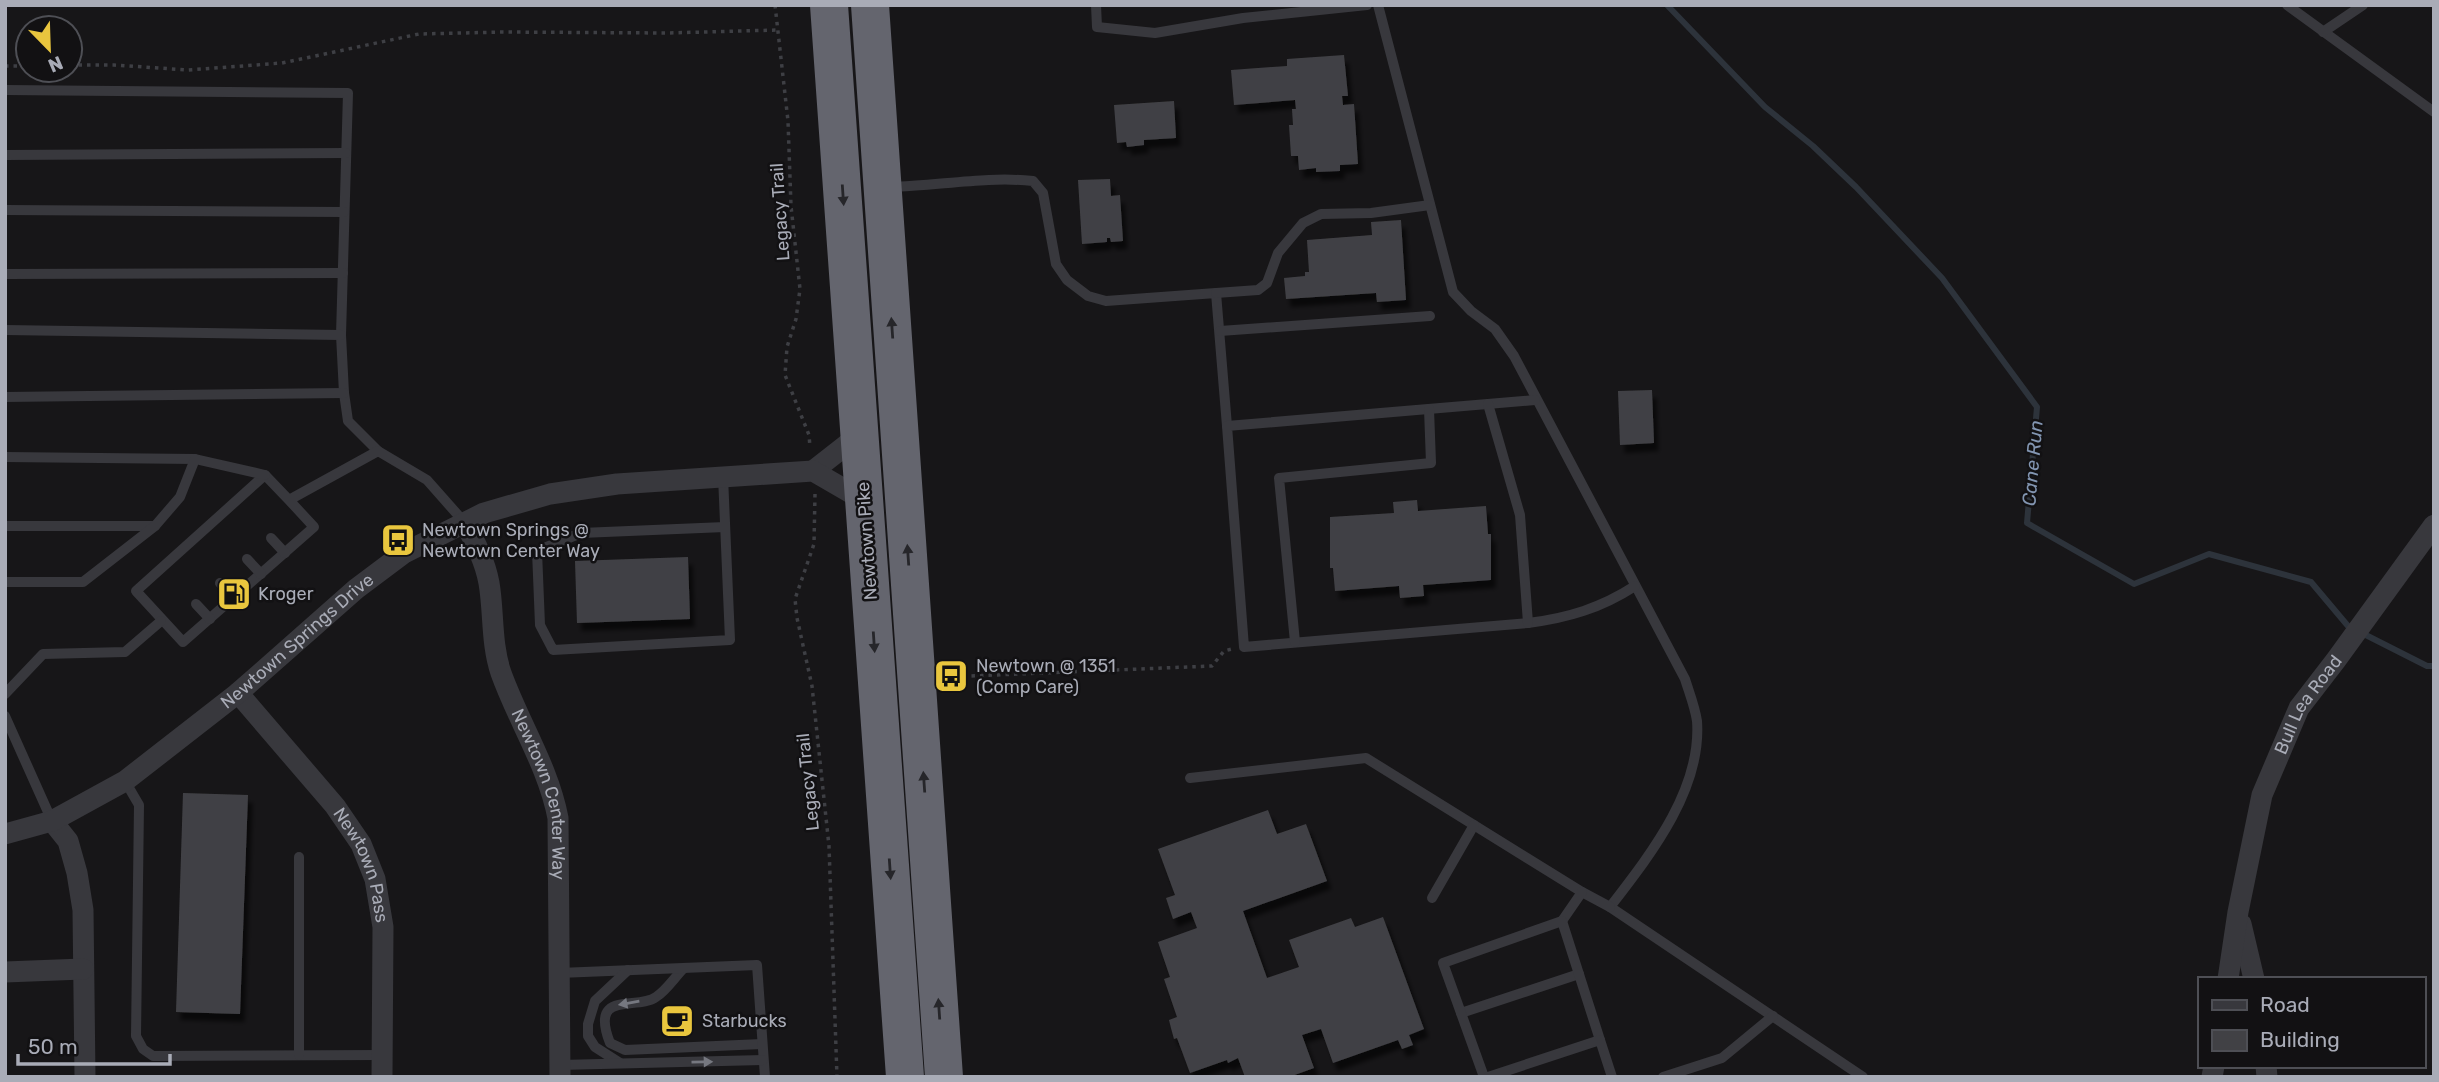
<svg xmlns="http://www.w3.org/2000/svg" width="2439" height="1082" font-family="Rubik,sans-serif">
	<defs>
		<filter id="shadow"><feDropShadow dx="4.5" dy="8" stdDeviation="2" flood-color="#0009"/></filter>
	</defs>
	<rect width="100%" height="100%" fill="#171618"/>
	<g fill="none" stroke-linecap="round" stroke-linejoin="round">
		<path stroke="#2d333b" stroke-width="6" d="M1667 5 1765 107 1813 146 1856 187 1942 278 2037 407 2027 523 2134 584 2209 554 2311 582 2348 626 2427 666H2434"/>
	</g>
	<g fill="#414145" filter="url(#shadow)">
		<path d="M1344 55 1348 96H1342L1343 105 1354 104 1358 164 1340 165V171L1316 172V168L1299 170 1298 156H1291L1289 125H1293L1292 109H1296L1295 100 1234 105 1231 70 1287 66V59Z"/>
		<path d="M1174 101 1176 138 1144 140V145L1127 147 1126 142 1117 143 1114 105Z"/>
		<path d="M1110 179 1111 196 1120 195 1123 241 1111 242 1110 238H1107V242L1082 244 1078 180Z"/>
		<path d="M1401 220 1406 300 1377 302 1376 293 1286 299 1284 278 1305 276V272H1309L1307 240 1372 235 1371 222Z"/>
		<path d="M1652 390 1654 443 1620 445 1618 391Z"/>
		<path d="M1417 500 1418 511 1486 506 1488 534H1491V580L1423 585 1424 596 1400 598 1399 586 1335 591 1333 568H1330V517L1394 513 1393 502Z"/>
		<path d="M688 557 690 619 577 623 575 561Z"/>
		<path d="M183 793 248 795 240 1014 176 1012Z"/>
		<path d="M1268 810 1277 834 1306 824 1327 881 1243 911 1267 978 1299 967 1289 940 1351 918 1355 927 1383 917 1424 1029 1409 1035 1413 1045 1402 1049 1398 1040 1333 1063 1321 1029 1302 1035 1314 1068 1289 1077H1245L1238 1058 1228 1063 1227 1060 1190 1073 1177 1038 1174 1039 1171 1028 1169 1020 1177 1017 1164 979 1170 977 1158 942 1197 928 1191 912 1173 919 1166 898 1175 895 1158 849Z"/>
	</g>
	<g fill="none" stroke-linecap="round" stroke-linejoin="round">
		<g stroke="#3e3f44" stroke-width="3.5" stroke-dasharray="3.5 5" stroke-linecap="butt">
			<path d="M775 5 788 121 791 206 800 289 796 319 787 347 785 375 809 435 810 447"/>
			<path d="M70 65H114L188 70 282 63 419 34 503 32 667 33 778 30"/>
			<path d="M5 66H28"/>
			<path d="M815 494 814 544 795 599 797 618 812 686 829 846 837 1077"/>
			<path d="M946 677 1212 666 1224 651 1232 649"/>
		</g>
		<g stroke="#38383d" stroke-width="10">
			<path d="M1096 5 1097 27 1155 33 1243 18 1367 5"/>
			<path d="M1378 5 1453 292 1471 311 1495 329 1514 356 1685 679C1689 692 1695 707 1697 721 1702 790 1650 855 1610 907L1863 1077"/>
			<path d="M2287 5 2434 112"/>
			<path d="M2323 32 2363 5"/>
			<path d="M5 90 348 93 341 335 344 393 348 421 378 451"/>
			<path d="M5 155 346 153"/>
			<path d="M890 187C938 186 986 176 1033 181L1043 193 1056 264 1067 280 1088 296 1106 301 1216 293 1227 426"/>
			<path d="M5 210 344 212"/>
			<path d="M5 274 343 273"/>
			<path d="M1216 293 1258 290 1267 283 1278 253 1303 223 1321 214 1371 213 1430 205"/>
			<path d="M5 330 341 335"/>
			<path d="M1220 331 1430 316"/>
			<path d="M5 397 344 393"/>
			<path d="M1535 400 1227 426 1244 647 1528 623C1568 618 1601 608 1635 586"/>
			<path d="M1488 404 1520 515 1528 623"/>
			<path d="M5 457 195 459"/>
			<path d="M723 476 730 640 553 650 540 625 537 551 581 533 725 527"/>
			<path d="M289 500 265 475 136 591 183 642 314 527 289 500 378 451 427 480 465 523"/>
			<path d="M5 526H155"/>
			<path d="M271 538 285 553"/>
			<path d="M247 559 261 574"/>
			<path d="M5 582H83L155 526 180 497 195 459 265 475"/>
			<path d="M220 583 233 598"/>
			<path d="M196 604 210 619"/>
			<path d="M1295 642 1279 478 1431 463 1429 409"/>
			<path d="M5 694 43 654 125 652 161 621"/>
			<path d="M5 716 52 821"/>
			<path d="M1190 778 1366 758 1582 892 1610 907"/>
			<path d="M125 781 139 805 136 1036 143 1049 153 1056 382 1055"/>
			<path d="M1432 898 1474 825"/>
			<path d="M1562 921 1582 892"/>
			<path d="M683 969C675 977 666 991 656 997 637 1011 589 989 610 1043L625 1050 762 1044"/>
			<path d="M559 973 757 965 765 1077"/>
			<path d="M1461 1013 1579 974"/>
			<path d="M299 1055V857"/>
			<path d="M620 1063 595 1047 588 1036V1024L595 1001 628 970"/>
			<path d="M560 1065 763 1060"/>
			<path d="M1484 1077 1443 963 1562 921 1600 1040"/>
			<path d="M1488 1077 1600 1040 1612 1077"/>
			<path d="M1663 1077 1722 1058 1773 1016"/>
		</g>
		<g stroke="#38383d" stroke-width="21">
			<path d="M813 471 859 435"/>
			<path id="s1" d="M465 523C475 542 485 561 489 583 494 612 491 644 501 673 519 723 548 766 558 818L560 1077"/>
			<path id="s2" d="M238 693 335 806 361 844 375 879 383 927 382 1077"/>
			<path d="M52 821 68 841 77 873 83 910 85 1077"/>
			<path id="s3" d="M5 834 52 821 125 781 238 693 356 589 404 553 484 513 550 494 617 484 813 471 863 500"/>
			<path d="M2241 924 2254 979"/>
			<path d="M5 972 83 969"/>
			<path id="s4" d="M2228 979 2238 912 2262 795 2299 708 2336 660 2434 525"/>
			<path d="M2266 1066 2267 1077"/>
			<path d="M2212 1077 2214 1066"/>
		</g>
		<g stroke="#64656e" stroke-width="38">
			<path d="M829 5 905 1077"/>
			<path d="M870 5 944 1077"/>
		</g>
	</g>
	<defs><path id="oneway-solid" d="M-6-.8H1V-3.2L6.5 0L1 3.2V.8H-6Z" transform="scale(1.75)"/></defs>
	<g fill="#26262a">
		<use href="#oneway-solid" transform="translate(843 195) rotate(86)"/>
		<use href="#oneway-solid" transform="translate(892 328) rotate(-94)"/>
		<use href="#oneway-solid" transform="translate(908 555) rotate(-94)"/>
		<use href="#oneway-solid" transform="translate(874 642) rotate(86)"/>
		<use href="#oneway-solid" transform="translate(924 782) rotate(-94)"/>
		<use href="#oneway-solid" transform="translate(890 869) rotate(86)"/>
		<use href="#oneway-solid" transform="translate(939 1009) rotate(-94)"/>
	</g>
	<g fill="#767880">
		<use href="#oneway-solid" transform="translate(629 1003) rotate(170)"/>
		<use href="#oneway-solid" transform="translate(702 1062) rotate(-1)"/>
	</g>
	<defs>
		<g id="bus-square" transform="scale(1.75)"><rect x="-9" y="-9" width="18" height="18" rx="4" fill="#e9c63e" stroke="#121113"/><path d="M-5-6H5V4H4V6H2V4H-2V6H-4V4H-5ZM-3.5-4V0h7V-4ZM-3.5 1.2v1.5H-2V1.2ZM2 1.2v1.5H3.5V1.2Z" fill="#111"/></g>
		<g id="fuel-square" transform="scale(1.75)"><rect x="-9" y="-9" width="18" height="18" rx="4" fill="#e9c63e" stroke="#121113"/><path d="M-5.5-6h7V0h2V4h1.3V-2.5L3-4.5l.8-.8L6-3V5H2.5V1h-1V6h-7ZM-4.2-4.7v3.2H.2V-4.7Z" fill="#111"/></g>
		<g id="cafe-square" transform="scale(1.75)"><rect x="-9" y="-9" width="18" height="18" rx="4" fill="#e9c63e" stroke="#121113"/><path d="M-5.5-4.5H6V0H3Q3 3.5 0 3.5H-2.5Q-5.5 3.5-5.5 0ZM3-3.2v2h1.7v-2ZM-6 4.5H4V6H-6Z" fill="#111"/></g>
	</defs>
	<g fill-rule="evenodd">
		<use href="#bus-square" x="398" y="540"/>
		<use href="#fuel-square" x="234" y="594"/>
		<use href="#bus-square" x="951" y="676"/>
		<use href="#cafe-square" x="677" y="1021"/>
	</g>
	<g text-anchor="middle" stroke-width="5" stroke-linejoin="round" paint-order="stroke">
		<g font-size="18" fill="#a9acb7" stroke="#121113">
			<text transform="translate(780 212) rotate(-94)" y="6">Legacy Trail</text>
			<text transform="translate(867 541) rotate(-94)" y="6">Newtown Pike</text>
			<text dy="6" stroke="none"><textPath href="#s3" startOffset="354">Newtown Springs Drive</textPath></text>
			<text dy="6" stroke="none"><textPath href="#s4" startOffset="289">Bull Lea Road</textPath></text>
			<text transform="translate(808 782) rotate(-96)" y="6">Legacy Trail</text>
			<text dy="6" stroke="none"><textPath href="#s1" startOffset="285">Newtown Center Way</textPath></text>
			<text dy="6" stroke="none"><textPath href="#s2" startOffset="215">Newtown Pass</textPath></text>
		</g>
		<g font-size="18" fill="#a9acb7" stroke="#121113" text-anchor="start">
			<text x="422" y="536">Newtown Springs @<tspan x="422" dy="21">Newtown Center Way</tspan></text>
			<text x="258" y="600">Kroger</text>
			<text x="976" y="672">Newtown @ 1351<tspan x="976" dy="21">(Comp Care)</tspan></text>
			<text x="702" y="1027">Starbucks</text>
		</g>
		<g font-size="19" font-style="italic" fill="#8295b1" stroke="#121113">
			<text transform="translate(2032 463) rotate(-85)" y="7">Cane Run</text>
		</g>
	</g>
	<rect width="2439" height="1082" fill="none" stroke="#a9acb7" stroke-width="14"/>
	<rect x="2198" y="977" width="228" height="91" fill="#121113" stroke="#4e4f55" stroke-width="2"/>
	<rect x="2212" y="1000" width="35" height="10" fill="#38383d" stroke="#4e4f55" stroke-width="2"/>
	<text x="2260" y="1012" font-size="21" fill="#a9acb7">Road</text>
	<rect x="2212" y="1030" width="35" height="21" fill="#414145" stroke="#4e4f55" stroke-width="2"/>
	<text x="2260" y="1047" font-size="21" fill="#a9acb7">Building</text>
	<g transform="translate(49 49) rotate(157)"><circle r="33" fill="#121113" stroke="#4e4f55" stroke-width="2"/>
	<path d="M0-5L12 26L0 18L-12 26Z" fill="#e9c63e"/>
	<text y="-10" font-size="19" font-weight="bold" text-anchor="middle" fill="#a9acb7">N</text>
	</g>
	<path d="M18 1054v10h152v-10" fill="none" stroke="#a9acb7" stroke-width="3.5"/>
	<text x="28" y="1054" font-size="21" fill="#a9acb7" stroke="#121113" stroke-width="5" paint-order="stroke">50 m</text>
</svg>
